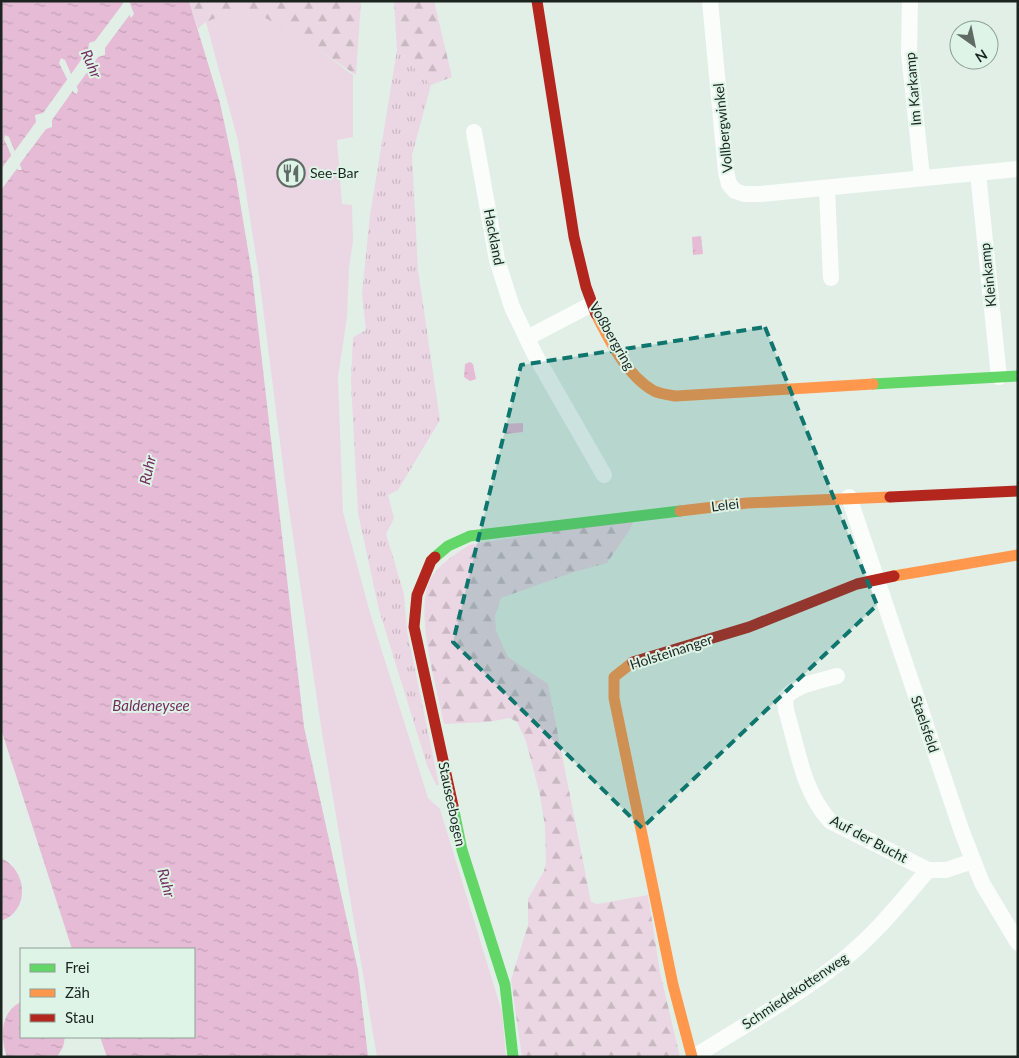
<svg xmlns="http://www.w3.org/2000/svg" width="1019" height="1058" font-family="Lato,sans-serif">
	<defs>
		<pattern id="grass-tufts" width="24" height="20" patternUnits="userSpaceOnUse" patternTransform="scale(1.25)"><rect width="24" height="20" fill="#ebd6e3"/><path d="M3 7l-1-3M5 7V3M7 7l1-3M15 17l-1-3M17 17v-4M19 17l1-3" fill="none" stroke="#c9b8c2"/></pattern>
		<pattern id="forest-firs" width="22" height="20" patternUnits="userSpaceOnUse" patternTransform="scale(1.25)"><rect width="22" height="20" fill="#ebd6e3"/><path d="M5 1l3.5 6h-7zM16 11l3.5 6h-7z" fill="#c9b8c2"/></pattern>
		<pattern id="water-ripples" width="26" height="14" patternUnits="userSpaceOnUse" patternTransform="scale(1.25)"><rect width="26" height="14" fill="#e5bbd6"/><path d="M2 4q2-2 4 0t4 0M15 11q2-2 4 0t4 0" fill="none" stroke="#c4a1b7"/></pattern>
	</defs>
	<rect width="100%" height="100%" fill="#e2efe7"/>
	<path fill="url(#grass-tufts)" d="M397 50 431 85 412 155 418 270 440 420 398 490 388 495 394 518 386 534 404 594 407 631 439 785H436L427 765 379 610 358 513 351 382 353 337 366 330 362 294 370 215Z"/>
	<g fill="url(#forest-firs)">
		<path d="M189 1H361L356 75 300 37 206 22 198 28Z"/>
		<path d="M394 1H434L452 77 431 85 397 50Z"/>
		<path d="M635 518 629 531 607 563 574 572 501 598 495 616 496 631 508 657 548 684 591 902 597 904 648 895 660 972 680 1057H522L511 980 528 925V899L544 871 546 863 545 826 540 795 526 741 517 722 510 718 488 722 444 724C437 688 416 619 428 585 435 566 454 555 469 545Z"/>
	</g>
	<path fill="#ebd6e3" d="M244 6 310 43 353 75V137L337 140 342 204 352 205 353 241 349 268 347 317 338 377 343 512 370 613 428 798 440 809 502 1012 506 1057H377L322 733 285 482 259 276 238 141 206 22Z"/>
	<g fill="url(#water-ripples)" fill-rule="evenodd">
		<path d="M1 1H122L131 18 134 14 129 1H189L220 103 236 178 252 274 304 727 358 970 368 1057H107L100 1037H194V949H72L1 729ZM61 58 65 60 78 90 77 94 74 93 59 63ZM5 135 9 137 22 170H18L4 139Z"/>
		<path d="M701 236 703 254 693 255 692 237Z"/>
		<path d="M470 362 473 364 476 379 470 381 464 377 465 364Z"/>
		<path d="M523 423V432L506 434 505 424Z"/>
		<path d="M1 858C27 870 31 910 1 921Z"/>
		<path d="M21 1002V1037H65L63 1047 57 1057H7C0 1037 0 1012 21 1002Z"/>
	</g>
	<g fill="#e2efe7">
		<path d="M125 1 131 13 105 48V55L98 57 75 89 69 77 88 50 89 43 95 41Z"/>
		<path d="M69 77 74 89 52 120V127L46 129 19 165 14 152 36 122 35 115 43 113Z"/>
		<path d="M13 153 19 166 1 190V169Z"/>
	</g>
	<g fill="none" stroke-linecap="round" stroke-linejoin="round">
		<g stroke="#fbfdfb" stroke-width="16">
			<path d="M710 1 726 172 729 184 735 191 744 194H761L1018 169"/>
			<path d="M910 1 909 53 922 177"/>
			<path d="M474 132 497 260 512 307 534 353 604 475"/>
			<path d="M978 173 999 377"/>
			<path d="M827 189 831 278"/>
			<path d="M527 338 592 304"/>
			<path d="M849 497 962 832 982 883 1018 943"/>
			<path d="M837 676C820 681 797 684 785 698L786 710C798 749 802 790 830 821L928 870H946L973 861"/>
			<path d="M694 1057C742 1026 793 999 839 963 873 937 900 903 928 870"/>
		</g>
		<g stroke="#63d668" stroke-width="11">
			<path d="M873 384 1018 376"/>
			<path d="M435 557 448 546 470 536 680 511"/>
			<path d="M453 806 462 850 505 985 513 1057"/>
		</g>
		<g stroke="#ff974d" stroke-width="11">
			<path d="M596 314C609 340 627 376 654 391 660 394 669 395 676 396L873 384"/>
			<path d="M680 511 747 503 890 497"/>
			<path d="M894 576 1018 555"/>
			<path d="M633 662 614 677V698L673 985 692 1057"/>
		</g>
		<g stroke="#b3261e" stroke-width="11">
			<path d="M537 1 574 237 586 287 596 314"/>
			<path d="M890 497 1018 491"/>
			<path d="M435 557 431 561 417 595 414 627 453 806"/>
			<path d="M633 662 749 627 857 584 894 576"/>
		</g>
	</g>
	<path fill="#0f766e" fill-opacity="0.2" stroke="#0f766e" stroke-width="4" stroke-dasharray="10 6" stroke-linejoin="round" d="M765 327 877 605 642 828 453 642 521 365Z"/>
	<defs>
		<g id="restaurant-ring" transform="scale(1.4375)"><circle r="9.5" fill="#ddf4e6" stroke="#616b65" stroke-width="1.5"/><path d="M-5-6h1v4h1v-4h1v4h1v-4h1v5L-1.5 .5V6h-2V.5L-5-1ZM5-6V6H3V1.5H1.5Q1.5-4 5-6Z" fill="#616b65"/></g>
	</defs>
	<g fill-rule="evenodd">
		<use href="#restaurant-ring" x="291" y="173"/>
	</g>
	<g text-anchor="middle" stroke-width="4" stroke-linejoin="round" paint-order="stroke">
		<g font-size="14" fill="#1b241f" stroke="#ddf4e6">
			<text transform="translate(913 89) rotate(-95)" y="5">Im Karkamp</text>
			<text transform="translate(723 128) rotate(-96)" y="5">Vollbergwinkel</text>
			<text transform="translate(494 237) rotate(79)" y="5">Hackland</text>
			<text transform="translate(988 275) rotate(-96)" y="5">Kleinkamp</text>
			<text transform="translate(612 336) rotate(60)" y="5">Voßbergring</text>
			<text transform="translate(725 505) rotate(-7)" y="5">Lelei</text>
			<text transform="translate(671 652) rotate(-18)" y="5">Holsteinanger</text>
			<text transform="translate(925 724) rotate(71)" y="5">Staelsfeld</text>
			<text transform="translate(452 804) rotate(78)" y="5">Stauseebogen</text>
			<text transform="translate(869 839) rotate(28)" y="5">Auf der Bucht</text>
			<text transform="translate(795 991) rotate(-34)" y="5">Schmiedekottenweg</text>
		</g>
		<g font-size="14" fill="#1b241f" stroke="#ddf4e6" text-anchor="start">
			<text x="310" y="178">See-Bar</text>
		</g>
		<g font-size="15" font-style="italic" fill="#762b60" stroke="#ddf4e6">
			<text transform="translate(91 64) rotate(66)" y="5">Ruhr</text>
			<text transform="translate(148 470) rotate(-78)" y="5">Ruhr</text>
			<text x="151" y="711">Baldeneysee</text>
			<text transform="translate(166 883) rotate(74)" y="5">Ruhr</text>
		</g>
	</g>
	<rect width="1019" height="1058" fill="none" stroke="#1b241f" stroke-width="5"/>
	<rect x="20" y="948" width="175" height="90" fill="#ddf4e6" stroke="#8fa196"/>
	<rect x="30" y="964" width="25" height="8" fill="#63d668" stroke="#8fa196"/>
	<text x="65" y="973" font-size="15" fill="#1b241f">Frei</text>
	<rect x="30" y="989" width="25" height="8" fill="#ff974d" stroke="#8fa196"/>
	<text x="65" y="998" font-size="15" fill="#1b241f">Zäh</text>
	<rect x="30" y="1014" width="25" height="8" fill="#b3261e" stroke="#8fa196"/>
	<text x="65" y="1023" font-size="15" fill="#1b241f">Stau</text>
	<g transform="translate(974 45) rotate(147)"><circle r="24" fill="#ddf4e6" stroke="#8fa196"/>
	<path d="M0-4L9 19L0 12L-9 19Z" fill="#616b65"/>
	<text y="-8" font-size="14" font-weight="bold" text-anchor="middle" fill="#1b241f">N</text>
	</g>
</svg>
